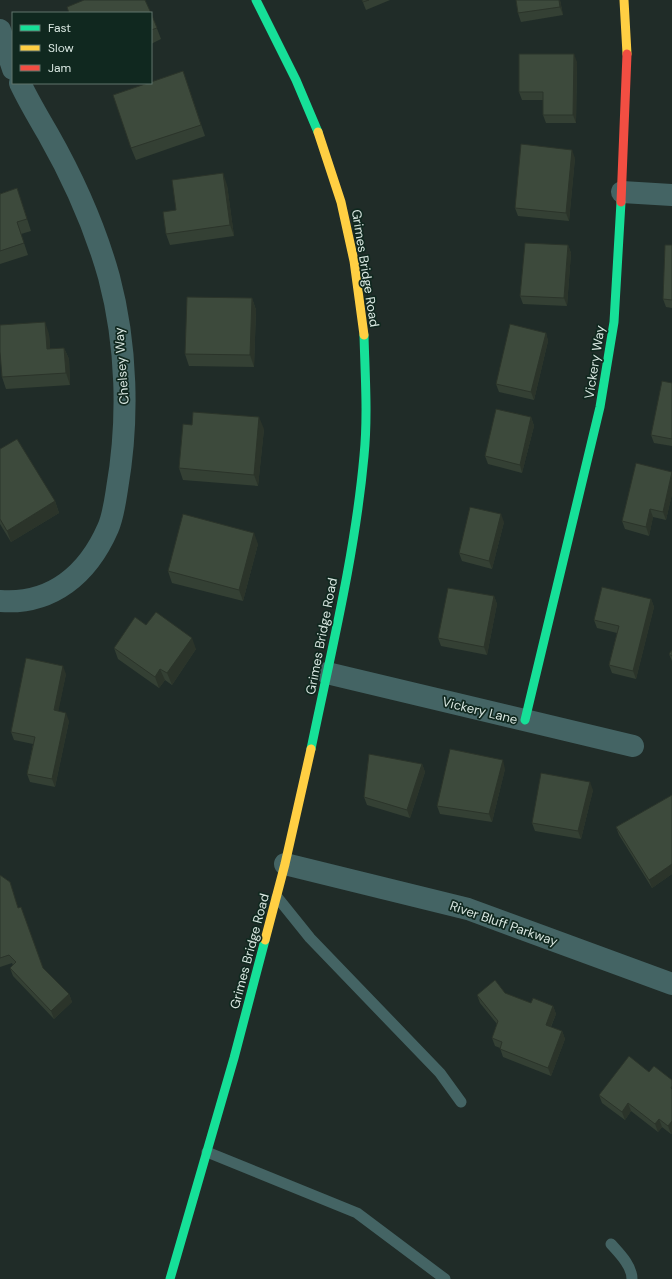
<svg xmlns="http://www.w3.org/2000/svg" width="672" height="1279" font-family="'DM Sans',sans-serif">
	<rect width="100%" height="100%" fill="#202c28"/>
	<g fill="none" stroke-linecap="round" stroke-linejoin="round">
		<g stroke="#446464" stroke-width="11">
			<path d="M277 897 310 938 440 1073 461 1102"/>
			<path d="M207 1152 357 1213 445 1279"/>
			<path d="M611 1244C620 1254 632 1266 632 1279"/>
		</g>
		<g stroke="#446464" stroke-width="22">
			<path d="M0 30 13 69"/>
			<path d="M622 192 672 195"/>
			<path d="M0 601C52 605 88 574 108 528 113 517 115 502 117 489 129 420 127 345 109 277 95 227 73 178 48 134 38 117 28 100 20 83"/>
			<path d="M327 673 633 746"/>
			<path d="M285 864 468 909 672 984"/>
		</g>
		<g stroke="#16e098" stroke-width="9">
			<path d="M256 0 296 80 318 132"/>
			<path d="M525 720 600 407 614 322 621 202"/>
			<path d="M311 749C331 652 355 555 364 456 368 416 365 375 364 335"/>
			<path d="M170 1279 234 1058 265 940"/>
		</g>
		<g stroke="#ffcf43" stroke-width="9">
			<path d="M624 0 627 54"/>
			<path d="M318 132 341 202 354 261 364 335"/>
			<path d="M265 940 285 864 311 749"/>
		</g>
		<path stroke="#f24e42" stroke-width="9" d="M621 202 627 54"/>
	</g>
	<g fill="#344034">
		<path d="M362 0H390L366 10Z"/>
		<path d="M516 0H560L563 15 521 22 518 13Z"/>
		<path d="M151 13 161 39 151 44Z"/>
		<path d="M577 62 576 123H546L543 115V100H522L519 92Z"/>
		<path d="M183 71 205 136 136 160 131 148Z"/>
		<path d="M575 158 569 221 518 216 515 208Z"/>
		<path d="M227 185 234 236 170 245 166 234Z"/>
		<path d="M17 188 31 231 21 234 28 255 0 264V194Z"/>
		<path d="M568 245 571 253 567 306 523 304 520 296Z"/>
		<path d="M672 245V308L666 307 663 299Z"/>
		<path d="M252 298 256 310 254 367 189 366 185 354Z"/>
		<path d="M546 333 548 341 534 400 499 392 496 384Z"/>
		<path d="M49 334 50 349 64 348 69 359 70 385 6 389 2 377Z"/>
		<path d="M672 383V446L654 443 651 435Z"/>
		<path d="M531 417 534 426 522 473 488 464 485 456Z"/>
		<path d="M264 429 258 486 183 480 179 468Z"/>
		<path d="M0 449 55 501 59 513 11 542 0 524Z"/>
		<path d="M672 474V494L666 520 653 517 649 536 625 529 622 521Z"/>
		<path d="M504 522 492 569 462 561 459 553Z"/>
		<path d="M258 544 243 601 172 583 168 571Z"/>
		<path d="M494 596 497 604 487 655 441 646 438 638Z"/>
		<path d="M651 599 654 607 636 679 612 673 609 665 617 633 597 628 594 620Z"/>
		<path d="M146 625 196 649 172 685 165 680 159 688 118 659 114 648Z"/>
		<path d="M672 650V661L669 654Z"/>
		<path d="M66 674 58 711 69 721 55 787 30 782 27 774 33 744 14 740 11 732Z"/>
		<path d="M422 764 425 772 410 818 367 805 364 797Z"/>
		<path d="M505 769 492 822 440 814 437 806Z"/>
		<path d="M593 790 581 839 535 831 532 823Z"/>
		<path d="M672 795V874L652 888 619 835 616 827Z"/>
		<path d="M0 875 10 882 18 908 43 968 69 994 72 1002 54 1019 13 976 10 968 13 965 12 963 0 967Z"/>
		<path d="M505 993 531 1003 553 1006 556 1014 551 1027 562 1031 565 1039 551 1076 503 1057 500 1048 495 1046 492 1038 497 1024 480 1003 477 995Z"/>
		<path d="M649 1072 672 1080V1133L671 1134 662 1127 658 1132 631 1111 625 1120 602 1103 599 1095Z"/>
	</g>
	<g fill="#2b342a">
		<path d="M559 0H560L563 15 560 7Z"/>
		<path d="M574 54 577 62 576 123 573 115Z"/>
		<path d="M572 150 575 158 569 221 566 213Z"/>
		<path d="M223 173 227 185 234 236 230 225Z"/>
		<path d="M568 245 571 253 567 306 564 298Z"/>
		<path d="M252 298 256 310 254 367 250 355Z"/>
		<path d="M45 322 49 334 51 360 47 349Z"/>
		<path d="M546 333 548 341 534 400 531 392Z"/>
		<path d="M64 348 69 359 70 385 66 373Z"/>
		<path d="M259 417 264 429 258 486 254 475Z"/>
		<path d="M531 417 534 426 522 473 520 465Z"/>
		<path d="M672 474V494L666 520 663 512Z"/>
		<path d="M55 501 59 513 11 542 7 531Z"/>
		<path d="M650 509 653 517 649 536 646 527Z"/>
		<path d="M501 514 504 522 492 569 489 561Z"/>
		<path d="M254 533 258 544 243 601 239 590Z"/>
		<path d="M494 596 497 604 487 655 484 647Z"/>
		<path d="M651 599 654 607 636 679 633 671Z"/>
		<path d="M192 638 196 649 172 685 167 673Z"/>
		<path d="M63 666 66 674 57 718 54 710Z"/>
		<path d="M160 669 165 680 159 688 155 677Z"/>
		<path d="M66 713 69 721 55 787 52 779Z"/>
		<path d="M503 760 505 769 492 822 489 814Z"/>
		<path d="M422 764 425 772 410 818 407 810Z"/>
		<path d="M590 782 593 790 581 839 578 831Z"/>
		<path d="M672 864V874L652 888 649 880Z"/>
		<path d="M69 994 72 1002 54 1019 51 1011Z"/>
		<path d="M553 1006 556 1014 548 1033 546 1025Z"/>
		<path d="M562 1031 565 1039 551 1076 548 1068Z"/>
		<path d="M628 1103 631 1111 625 1120 622 1112Z"/>
		<path d="M659 1119 662 1127 658 1132 655 1124Z"/>
		<path d="M672 1121V1133L671 1134 668 1126Z"/>
	</g>
	<g fill="#3d4a3c" stroke="#2b342a">
		<path d="M84 0H145L151 13H69L67 7Z"/>
		<path d="M362 0H369L363 2Z"/>
		<path d="M516 0H559L560 7 518 13Z"/>
		<path d="M151 13 157 28 151 30Z"/>
		<path d="M519 54H574L573 115H543V92H519Z"/>
		<path d="M183 71 201 125 131 148 113 95 148 83H151V82Z"/>
		<path d="M521 144 572 150 566 213 515 208Z"/>
		<path d="M223 173 230 225 166 234 163 212 176 210 172 180Z"/>
		<path d="M17 188 27 219 17 222 24 243 0 251V194Z"/>
		<path d="M525 243 568 245 564 298 520 296Z"/>
		<path d="M665 245H672V300L663 299Z"/>
		<path d="M187 297 252 298 250 355 185 354Z"/>
		<path d="M45 322 47 349 64 348 66 373 2 377 0 352V325Z"/>
		<path d="M510 324 546 333 531 392 496 384Z"/>
		<path d="M662 381 672 383V439L651 435Z"/>
		<path d="M496 409 531 417 520 465 485 456Z"/>
		<path d="M193 412 259 417 254 475 179 468 183 424 192 425Z"/>
		<path d="M17 439 55 501 7 531 0 519V449Z"/>
		<path d="M636 463 672 472 663 512 650 509 646 527 622 521Z"/>
		<path d="M470 507 501 514 489 561 459 553Z"/>
		<path d="M183 514 254 533 239 590 168 571Z"/>
		<path d="M602 587 651 599 633 671 609 665 619 626 594 620Z"/>
		<path d="M448 588 494 596 484 647 438 638Z"/>
		<path d="M156 612 192 638 167 673 160 669 155 677 114 648 135 617 146 625Z"/>
		<path d="M672 650V656L669 654Z"/>
		<path d="M26 658 63 666 54 710 66 713 52 779 27 774 35 737 11 732Z"/>
		<path d="M450 749 503 760 489 814 437 806Z"/>
		<path d="M369 754 422 764 407 810 364 797Z"/>
		<path d="M541 773 590 782 578 831 532 823Z"/>
		<path d="M672 795V864L649 880 616 827Z"/>
		<path d="M0 875 10 882 18 908 21 907 43 968 69 994 51 1011 10 968 16 962 9 955 0 958Z"/>
		<path d="M495 980 505 993 531 1003 533 998 553 1006 546 1025 562 1031 548 1068 500 1049 502 1042 492 1038 498 1021 477 995Z"/>
		<path d="M629 1056 649 1072 654 1066 672 1080V1086L671 1088 672 1089V1121L668 1126 659 1119 655 1124 628 1103 622 1112 599 1095Z"/>
	</g>
	<g text-anchor="middle" stroke-width="3.5" stroke-linejoin="round" paint-order="stroke">
		<g font-size="13" fill="#d8e6e0" stroke="#10281f">
			<text transform="translate(366 268) rotate(81)" y="5">Grimes Bridge Road</text>
			<text transform="translate(594 362) rotate(-81)" y="5">Vickery Way</text>
			<text transform="translate(121 366) rotate(-94)" y="5">Chelsey Way</text>
			<text transform="translate(321 636) rotate(-79)" y="5">Grimes Bridge Road</text>
			<text transform="translate(480 710) rotate(14)" y="5">Vickery Lane</text>
			<text transform="translate(504 923) rotate(19)" y="5">River Bluff Parkway</text>
			<text transform="translate(249 951) rotate(-75)" y="5">Grimes Bridge Road</text>
		</g>
	</g>
	<rect x="12" y="12" width="140" height="72" fill="#10281f" stroke="#60746c"/>
	<rect x="20" y="25" width="20" height="6" fill="#16e098" stroke="#60746c"/>
	<text x="48" y="32" font-size="12" fill="#d8e6e0">Fast</text>
	<rect x="20" y="45" width="20" height="6" fill="#ffcf43" stroke="#60746c"/>
	<text x="48" y="52" font-size="12" fill="#d8e6e0">Slow</text>
	<rect x="20" y="65" width="20" height="6" fill="#f24e42" stroke="#60746c"/>
	<text x="48" y="72" font-size="12" fill="#d8e6e0">Jam</text>
</svg>
